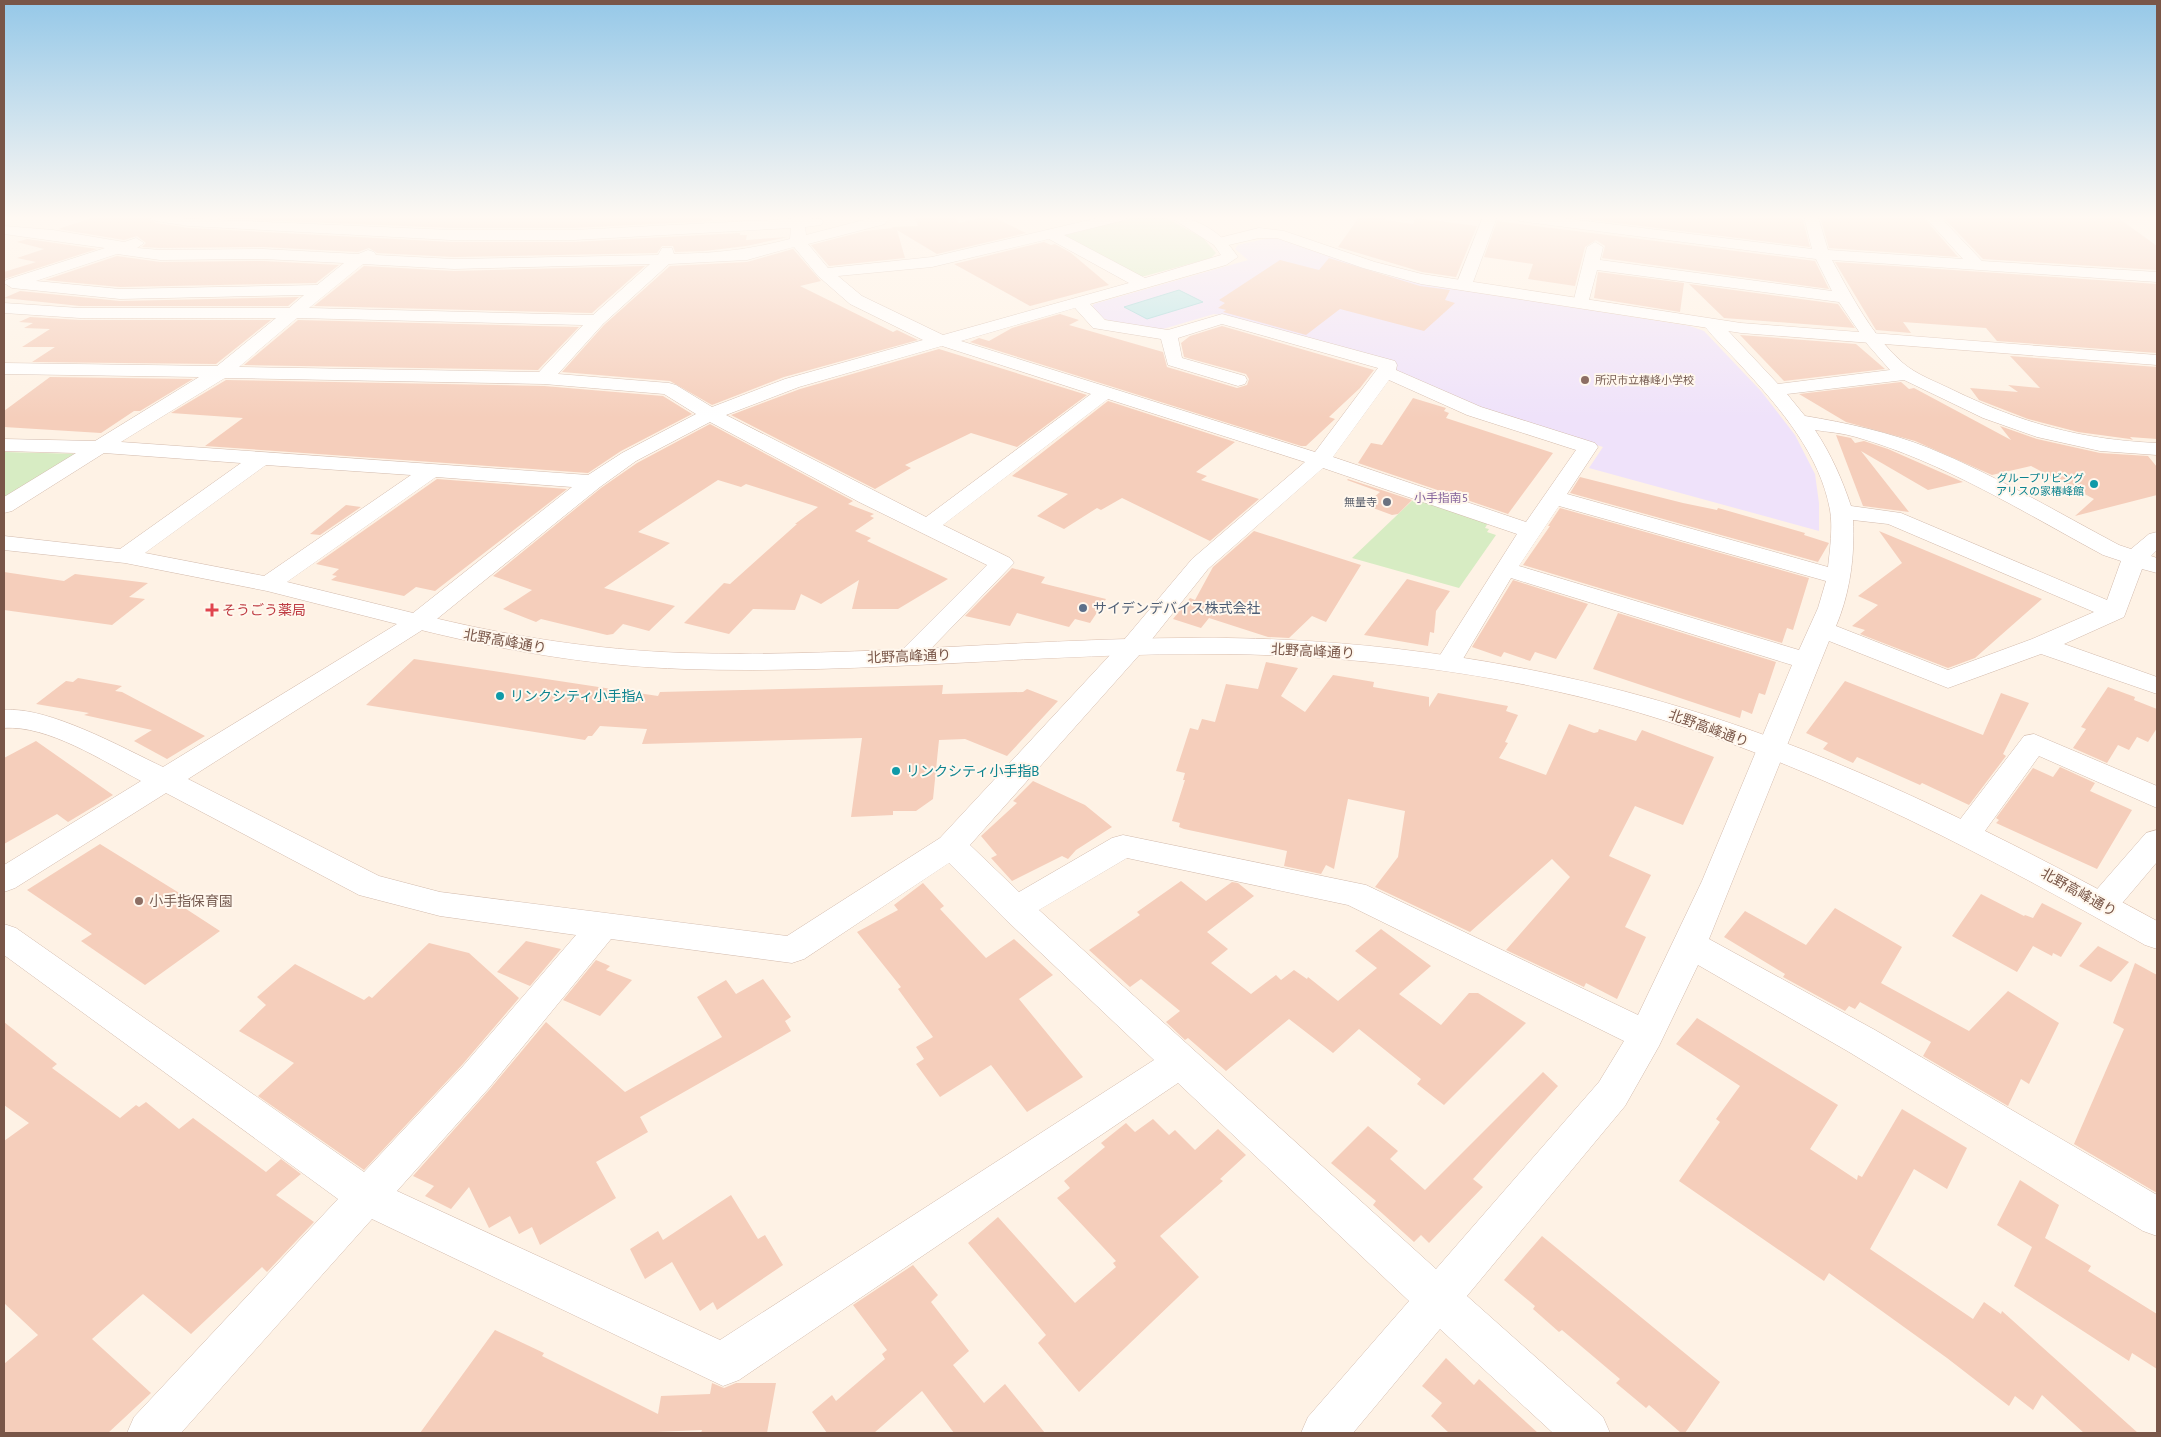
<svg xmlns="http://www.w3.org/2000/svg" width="2161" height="1437" font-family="'PT Sans','Noto Sans JP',sans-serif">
	<rect width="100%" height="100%" fill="#fef2e5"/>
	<path fill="#efe2fa" d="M1269 238 1283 239 1383 275 1421 283 1690 326 1704 331 1761 391 1795 435 1815 474 1819 503V531L1589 468 1603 447 1480 408 1395 370 1221 315 1214 314 1163 329H1155L1111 322 1103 318 1092 307 1094 304 1248 260 1235 249 1238 245Z"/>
	<g fill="#d7ecc3">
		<path d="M1136 217H1164L1203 238 1216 253 1211 258 1145 276H1137L1063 236Z"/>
		<path d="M4 452 82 454 4 498Z"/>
		<path d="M1415 498 1488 523 1485 528 1489 529 1487 532 1496 535 1459 588 1352 558Z"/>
	</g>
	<path fill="#b8e5e9" stroke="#9ed6db" d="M1179 290 1203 302 1147 319 1124 307Z"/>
	<g fill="#f5cebb">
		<path d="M95 217H147L156 223 189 228 451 242H574L740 233V235H747L746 240 788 237 746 246 705 251 675 252 673 246H662L657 253 454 257 377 253 369 248 358 252 263 247 160 248 142 247 146 243 137 236 124 240 58 229Z"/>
		<path d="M192 217H712V221L574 228H451Z"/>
		<path d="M914 217H955L959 223 983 217H993L1026 233 937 254 897 230 905 258 829 266 811 245 865 231 893 228 891 227 918 226Z"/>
		<path d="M1359 217H1383L1386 220 1413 224 1416 218 1477 226 1456 277 1422 272 1338 247Z"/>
		<path d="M1568 217H1679L1698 219V217H1802L1810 247Z"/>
		<path d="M1820 217 1840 219 1839 217H1923L1958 257 1829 248Z"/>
		<path d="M1943 217H2117L2157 246V270L1983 259Z"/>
		<path d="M1497 221 1815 261 1829 289 1602 258 1605 246 1596 240 1585 247 1575 286 1528 279 1533 264 1484 257Z"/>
		<path d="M27 239 97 249 4 279V272L36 262 17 258 44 249 17 242Z"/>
		<path d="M1044 242 1051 245 1055 244 1071 253 1109 285 1030 306 954 264Z"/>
		<path d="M793 249 821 281 800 286 893 332 897 330 918 340 784 377 712 405 670 381 562 372 604 325 670 266 747 262Z"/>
		<path d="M117 256 160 262 263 261 339 265 316 283 120 287 45 280Z"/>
		<path d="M1329 258 1420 286 1450 290 1445 300 1455 303 1424 331 1340 309 1306 335 1223 312 1226 310 1218 308 1225 303 1219 300 1280 260 1319 270Z"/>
		<path d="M1835 262 2157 284V353L1997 341 1986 328 1903 322 1911 333 1876 330Z"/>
		<path d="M364 266 454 271 645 266 592 313 314 306Z"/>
		<path d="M1598 272 1684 283 1680 312 1594 298Z"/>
		<path d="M1689 284 1838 304 1855 328 1724 318Z"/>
		<path d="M20 291 120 301 299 297 288 306H80L4 298Z"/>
		<path d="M1060 314 1079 320 1069 325 1163 352 1167 367 1237 388 1247 385 1249 379 1246 374 1184 357 1181 343 1190 336 1222 326 1374 370 1360 388 1329 417 1335 419 1306 446H1301L970 342 979 338 989 341 1012 328Z"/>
		<path d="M30 317 80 320H271L216 364 32 362 55 347H22L50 329 24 328 33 323 19 322Z"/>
		<path d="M298 320 579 327 538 370 244 365Z"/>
		<path d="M1740 335 1856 344 1885 369 1784 381Z"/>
		<path d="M939 349 1087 395 1017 447 971 433 905 465 911 468 875 489 731 415 800 389Z"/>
		<path d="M2010 356 2157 367V439L2130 437 2133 440 2130 439 2078 432 2028 419 1979 400 1970 388 2018 392 2008 385 2040 388Z"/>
		<path d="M50 377 193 379 140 411H134L101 433 4 427V411Z"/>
		<path d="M226 380 544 386 663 396 692 414 621 451 588 473 205 446 243 418 171 413Z"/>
		<path d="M1901 382 1909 389 1914 388 2011 440 2000 426 2037 439 2100 453 2148 456 2157 467V495L2075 516 2094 499 2031 466 1992 475 1915 441 1846 422 1799 394Z"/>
		<path d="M1413 398 1446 408 1444 411 1449 413 1446 418 1553 453 1508 514 1358 463 1371 443 1382 445Z"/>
		<path d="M1108 401 1235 442 1196 472 1207 476 1201 480 1259 499 1210 541 1122 498 1101 510 1097 508 1064 529 1037 516 1068 494 1012 476Z"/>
		<path d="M710 424 853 501 848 504 874 514 870 516 874 518 855 531 871 538 867 541 948 579 898 609H852L859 580 821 604 801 594 795 610 753 609 729 634 684 623 724 583 730 584 797 524H795L818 507 746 484 741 487 718 480 638 532 670 543 604 588 675 606 649 631 623 624 613 634 607 635 541 619 536 622 503 609 532 590 493 576 601 488 637 463Z"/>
		<path d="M1836 435 1851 438 1855 443 1864 441 1888 449 1963 482 1928 490 1861 451 1909 512 1863 506Z"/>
		<path d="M1580 477 1683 503 1717 510 1718 508 1805 533 1804 535 1829 543 1818 562 1570 493Z"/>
		<path d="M437 479 567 489 435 591 416 587 404 596 331 580 337 576 332 575 339 569 316 564Z"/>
		<path d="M1348 479 1412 500 1398 514 1392 515 1365 505 1380 492 1347 480Z"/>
		<path d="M346 505 361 507 320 535 310 534Z"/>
		<path d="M1560 508 1809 578 1793 630 1787 628 1782 643 1523 565 1550 526H1548Z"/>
		<path d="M1254 531 1361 565 1326 622 1312 616 1289 638 1268 637 1209 618 1201 628 1173 619 1190 598 1195 600 1213 567Z"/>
		<path d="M1879 531 2042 599 1975 658 1948 668 1860 634 1865 630 1852 626 1878 605 1858 596 1902 563Z"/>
		<path d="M1012 568 1045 577 1041 583 1106 599 1090 623 1075 619 1069 627 1017 613 1010 626 965 616Z"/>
		<path d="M4 572 64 581 75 574 148 583 129 597 145 599 112 625 4 610Z"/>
		<path d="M1407 579 1450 591 1436 611 1434 633 1430 632 1428 646 1364 635Z"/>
		<path d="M1513 580 1588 604 1556 659 1535 652 1530 661 1504 652 1501 657 1472 647Z"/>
		<path d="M1618 613 1776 662 1765 695 1759 693 1752 714 1742 710 1740 718 1593 669Z"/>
		<path d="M414 659 658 696 660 692 943 685 942 694 1023 692 1027 689 1058 701 1007 756 965 739 939 740 933 799 916 811H893V815L851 817 862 738 642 744 647 729 600 726 592 736H588L585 740 366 705Z"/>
		<path d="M1266 662 1298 668 1281 696 1305 712 1333 675 1374 682 1373 687 1429 697V707L1438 693 1508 706 1506 711 1518 715 1505 742 1508 743 1499 758 1546 775 1569 724 1594 733 1598 732 1599 729 1636 741 1642 730 1714 757 1683 825 1635 806 1609 856 1651 875 1625 927 1646 937 1617 999 1586 983 1584 987 1506 950 1570 877 1552 859 1470 932 1375 887 1398 857 1405 811 1348 799 1334 869 1326 865 1321 874 1284 866 1287 851 1184 829 1179 827 1180 823 1172 821 1185 780H1183L1185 773 1176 771 1190 728 1198 730 1202 719 1215 722 1226 684 1258 689Z"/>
		<path d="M78 678 122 686 115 691 122 692 205 736 167 759 134 741 152 730 84 715 89 713 36 704 66 681 73 682Z"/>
		<path d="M1845 681 1983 735 2001 693 2029 703 2003 754 2006 756 1969 805 1922 783 1920 785 1857 757 1853 763 1823 749 1828 743 1806 733Z"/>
		<path d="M2108 687 2135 697 2134 700 2157 709V728L2148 742 2137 737 2129 750 2118 745 2107 763 2073 748 2086 729 2081 727Z"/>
		<path d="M36 741 113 795 68 822 57 814 4 844V758Z"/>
		<path d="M2060 767 2095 783 2090 791 2132 810 2097 869 1996 823 1999 820 1996 818 2033 768 2053 777Z"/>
		<path d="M1033 781 1085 805 1112 827 1076 850 1068 859 1062 856 1012 881 991 858 997 855 981 836 1017 803 1013 801Z"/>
		<path d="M100 844 189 899 180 905 220 931 145 985 81 941 92 934 27 890Z"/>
		<path d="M1181 881 1206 901 1232 882 1238 883 1254 896 1207 932 1228 949 1211 963 1251 994 1276 975 1281 980 1294 970 1307 979 1308 977 1338 1001 1377 968 1355 951 1381 929 1431 966 1399 994 1441 1025 1469 993H1478L1526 1023 1444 1105 1417 1084 1421 1079 1359 1029 1333 1053 1289 1019 1226 1071 1188 1038 1185 1040 1166 1022 1180 1011 1141 979 1130 987 1089 950 1140 915 1137 912Z"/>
		<path d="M923 883 944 906 940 909 986 958 1014 939 1053 975 1019 999 1083 1077 1027 1112 991 1065 940 1097 916 1064 924 1059 916 1047 933 1037 898 989 901 987 857 932 898 910 894 905Z"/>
		<path d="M1981 894 2024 916 2025 915 2033 918 2042 903 2082 923 2061 957 2053 953 2052 956 2033 946 2017 972 1952 936Z"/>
		<path d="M1835 908 1902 947 1881 983 1969 1031 2008 991 2059 1023 2029 1084 2021 1079 2008 1106 1923 1056 1931 1042 1860 1002 1855 1009 1849 1006 1845 1011 1783 977 1785 974 1724 937 1745 911 1806 945Z"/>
		<path d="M526 941 561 949 530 986 497 972Z"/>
		<path d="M429 943 469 953 519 998 462 1065 364 1170 258 1096 294 1063 239 1031 266 1005 257 997 295 964 364 1000 369 996 372 998Z"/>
		<path d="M2098 946 2129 962 2111 982 2079 966Z"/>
		<path d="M596 960 610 966 606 970 632 980 600 1016 563 1000Z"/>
		<path d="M2135 963 2157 975V1193L2074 1144 2124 1029 2113 1023Z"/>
		<path d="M763 979 791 1017 785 1021 791 1031 640 1117 648 1132 596 1162 616 1198 540 1245 532 1227 519 1234 510 1216 489 1228 469 1187 451 1209 425 1196 434 1186 413 1176 490 1089 546 1022 625 1092 722 1037 697 997 726 980 736 994Z"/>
		<path d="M1697 1018 1838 1105 1810 1149 1857 1180 1858 1175 1862 1177 1902 1109 1967 1148 1947 1189 1914 1169 1870 1249 1973 1319 1984 1302 2001 1314 2002 1311 2138 1433H2084L2042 1395 2033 1410 2015 1396 2009 1406 1947 1358 1829 1273 1824 1281 1679 1181 1720 1122 1716 1119 1740 1086 1676 1044Z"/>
		<path d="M4 1022 57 1064 52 1068 120 1118 136 1105 139 1107 146 1102 179 1129 193 1118 266 1172 281 1159 301 1174 276 1195 314 1222 267 1272 262 1267 191 1334 143 1294 92 1339 151 1393 108 1433H4V1364L38 1335 4 1303V1141L29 1123 4 1105Z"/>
		<path d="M1543 1072 1558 1086 1473 1179 1483 1187 1429 1243 1421 1235 1414 1242 1373 1205 1376 1201 1331 1163 1368 1126 1398 1151 1390 1159 1425 1190Z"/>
		<path d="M1153 1119 1169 1135 1175 1130 1195 1150 1218 1129 1246 1155 1220 1179 1223 1181 1160 1236 1199 1277 1079 1392 1038 1343 1046 1335 968 1243 998 1217 1075 1303 1116 1267 1113 1263 1116 1261 1057 1198 1070 1188 1064 1181 1105 1147 1101 1143 1126 1123 1135 1132Z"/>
		<path d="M2020 1180 2059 1205 2045 1238 2091 1266 2088 1271 2157 1314V1369L2132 1353 2129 1361 2014 1286 2032 1247 1997 1225Z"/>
		<path d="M731 1195 758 1239 765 1235 783 1265 717 1310 713 1302 700 1311 672 1262 645 1279 630 1249 658 1231 663 1240Z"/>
		<path d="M1542 1236 1720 1382 1685 1433H1681L1649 1405 1646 1408 1616 1383 1620 1379 1562 1330 1559 1332 1533 1309 1535 1306 1504 1280Z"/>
		<path d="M913 1265 938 1295 931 1302 969 1351 953 1365 984 1403 1005 1384 1045 1433H954L922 1391 874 1433H827L812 1412 832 1395 836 1401 885 1359 882 1354 887 1350 853 1305Z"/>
		<path d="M495 1330 544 1353 542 1356 658 1414 661 1396 710 1394 712 1383 724 1388 736 1383H776L767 1433H701L702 1430 633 1433H420Z"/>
		<path d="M1446 1358 1474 1385 1479 1379 1538 1433H1449L1431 1416 1442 1403 1422 1386Z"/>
	</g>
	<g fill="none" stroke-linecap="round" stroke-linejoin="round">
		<g stroke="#d3bbad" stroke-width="1">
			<g id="street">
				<path d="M149 217 451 230H574L791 219V217L821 219 823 222 821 225 805 227 806 235 875 217H887L888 219 885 224 808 244 828 268 932 257 1102 217H1127L1125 220 1064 235 1145 278 1221 255 1214 245 1170 217C1199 217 1222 233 1238 257L1226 265 1090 304 1105 320 1168 330 1222 314 1395 361 1397 365 1396 370 1481 407 1595 443 1598 447 1567 494 1828 567C1830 549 1833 528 1830 510 1820 455 1781 409 1744 369 1731 354 1715 340 1703 324L1706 320H1718L1778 384 1890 370 1868 345 1839 302 1597 270 1587 307H1575L1573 303 1587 247 1595 242 1603 247 1600 260 1832 291 1816 259 1519 221 1512 217H1553L1812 249 1804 217H1818L1828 250 1963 259 1925 217H1940L1982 261 2157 272V282L1832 260C1851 295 1872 336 1903 363 1917 375 1937 382 1953 390 2021 423 2082 440 2157 443V455L2100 451 2037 437 1983 418 1904 380 1787 394 1805 416C1847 423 1889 432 1929 448 1995 475 2057 512 2119 545L2131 549 2149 534 2157 532V550L2151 556 2157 558V573L2142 569 2124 617 2064 644 2157 677V694L2041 654 1948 688 1829 641 1709 939 1875 1030 2157 1195V1236L2143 1231 1849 1052 1698 965 1659 1046 1625 1106 1467 1296 1603 1417 1610 1433H1553L1440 1329 1353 1433H1301L1308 1417 1409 1301 1178 1083 739 1380 723 1386 372 1219 181 1433H127L134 1417 338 1199 4 955V924L16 928 364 1172 463 1066 576 935 440 916 359 895 166 793 15 888 4 892V865L141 781C103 761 48 725 4 728V710C48 706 123 748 163 767L397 624 267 591 125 563 4 550V536L120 549 241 463 104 453 12 511 4 513V497L76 453 4 451V439L95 441 199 377 4 374V363L217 366 276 318H80L4 313V303L80 308H289L304 295 120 299 12 288 4 283 6 280 105 248 4 234V226L53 230 124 242 136 238 144 243 137 248 160 250 263 249 358 254 368 250 374 252 376 255 454 259 658 255 662 248H672L674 254C718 253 747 250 790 239L791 228 574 240H451L189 226 156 221ZM1049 239 1129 283 943 335 862 296 838 276 932 267ZM794 247 818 276 850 304 923 340 785 379 712 407 676 385 669 383 558 374 603 324 669 264 747 260ZM117 254 160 260 263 259 344 263 317 285 120 289 36 281ZM363 264 454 269 650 264 593 315 309 308ZM1075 308 1093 328 1161 339 1168 365 1238 386 1245 384 1247 380 1245 376 1182 358 1178 338 1222 324 1378 368 1315 452 961 341ZM297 318 583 325 539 372 239 367ZM942 346 1091 394 926 517 726 415 799 387ZM225 378 544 384 664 394 696 414 622 453 588 475 121 442ZM1389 380 1467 415 1576 450 1526 522 1333 457ZM1108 399 1305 462 1192 559 1123 641 940 838 787 936 440 892 379 876 188 779 427 627 600 487 636 461 710 422 859 502 987 565 896 656 900 662 909 664 918 662 1014 563 1010 558 943 525ZM1815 430C1828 432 1843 433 1856 437 1944 462 2023 512 2103 555L2121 561 2107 600 1901 513 1851 506C1842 479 1831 454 1815 430ZM266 465 411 475 264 576 145 553ZM1323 468 1517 534 1435 663 1439 669 1448 671 1457 669 1511 578 1792 665 1702 881 1638 1015 1366 885 1123 835 1112 838 1019 892 970 845 1141 653 1208 569ZM436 477 572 487 413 613 287 582ZM1559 506 1826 581 1818 608 1799 650 1519 566ZM1853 520 1888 524 2094 612 2032 639 1948 670 1836 626C1850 593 1855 556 1853 520ZM1127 858 1348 905 1624 1041 1599 1082 1436 1269 1039 910ZM949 863 1004 918 1154 1060 720 1340 397 1191 489 1088 611 939 792 963 804 959Z"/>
				<path d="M1483 217H1497L1472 285 1470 288H1458L1456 285Z"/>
				<path d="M2034 734 2157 786V808L2039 756 1977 842 1966 845 1955 842 1951 834 1955 826 2024 736Z"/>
				<path d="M2157 830V862L2113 914 2102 917 2091 914 2086 905 2091 896 2146 833Z"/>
			</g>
		</g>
		<g stroke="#d6baaa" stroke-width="1">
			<g id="secondary">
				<path d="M1259 228 1284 231 1375 262 1422 274 1741 323 2157 355V365L1741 333 1421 284 1363 268 1277 238H1259L1220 247 1212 242 1215 239Z"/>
				<path d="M418 614C506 636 595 650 685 653 866 658 1046 636 1227 638 1379 640 1534 663 1680 707 1847 757 2005 838 2157 921V949L2145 945C1992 858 1832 774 1663 720 1525 676 1371 656 1227 654 1046 652 866 675 685 669 591 666 500 650 409 627L405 622 409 617Z"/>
			</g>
		</g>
		<use href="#street" fill="#fff" fill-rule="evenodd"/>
		<use href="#secondary" fill="#fff" fill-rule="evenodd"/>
	</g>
	<linearGradient id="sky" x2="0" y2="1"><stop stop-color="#95c8e8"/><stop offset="0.52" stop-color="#fff9f3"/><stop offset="1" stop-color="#fff9f3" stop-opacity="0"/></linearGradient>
	<rect width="2161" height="418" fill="url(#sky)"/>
	<g fill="#8d6e63" stroke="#fff7ed" stroke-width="2">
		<circle cx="1585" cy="380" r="5"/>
		<circle cx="139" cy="901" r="5"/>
	</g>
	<g fill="#0f9aa8" stroke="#fff7ed" stroke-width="2">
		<circle cx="2094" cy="484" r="5"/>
		<circle cx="500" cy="696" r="5"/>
		<circle cx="896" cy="771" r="5"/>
	</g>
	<circle fill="#6b7280" stroke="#fff7ed" stroke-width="2" cx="1387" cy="502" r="5"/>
	<circle fill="#5c6f8a" stroke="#fff7ed" stroke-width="2" cx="1083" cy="608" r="5"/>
	<path fill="#e0444e" stroke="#fff7ed" stroke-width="2" d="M209.5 602.5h5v5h5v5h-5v5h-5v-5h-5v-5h5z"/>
	<g text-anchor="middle" stroke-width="4" stroke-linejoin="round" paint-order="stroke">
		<g font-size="11" fill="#785e54" stroke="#fff7ed" text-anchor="start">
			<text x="1595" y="384">所沢市立椿峰小学校</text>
		</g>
		<g font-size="11" fill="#0d838f" stroke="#fff7ed" text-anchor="end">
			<text x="2084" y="482">グループリビング<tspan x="2084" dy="13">アリスの家椿峰館</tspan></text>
		</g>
		<g font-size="11" fill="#5b616d" stroke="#fff7ed" text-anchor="end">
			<text x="1377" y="506">無量寺</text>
		</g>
		<g font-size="12" fill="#85649c" stroke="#fff7ed">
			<text x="1441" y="502">小手指南5</text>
		</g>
		<g font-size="14" fill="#4e5e75" stroke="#fff7ed" text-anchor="start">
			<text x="1093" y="613">サイデンデバイス株式会社</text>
		</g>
		<g font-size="14" fill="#be3a42" stroke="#fff7ed" text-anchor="start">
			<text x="222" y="615">そうごう薬局</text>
		</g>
		<g font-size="14" fill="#795648" stroke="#fff7ed">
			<text transform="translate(505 641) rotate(10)" y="5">北野高峰通り</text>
			<text transform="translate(1313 651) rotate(3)" y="5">北野高峰通り</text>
			<text transform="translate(909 656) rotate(-2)" y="5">北野高峰通り</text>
			<text transform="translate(1709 728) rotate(20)" y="5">北野高峰通り</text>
			<text transform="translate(2079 892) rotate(29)" y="5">北野高峰通り</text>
		</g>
		<g font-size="14" fill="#0d838f" stroke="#fff7ed" text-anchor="start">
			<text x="510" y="701">リンクシティ小手指A</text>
			<text x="906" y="776">リンクシティ小手指B</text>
		</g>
		<g font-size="14" fill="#785e54" stroke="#fff7ed" text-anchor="start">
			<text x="149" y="906">小手指保育園</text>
		</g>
	</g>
	<rect width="2161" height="1437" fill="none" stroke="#795648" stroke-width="10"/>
</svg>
